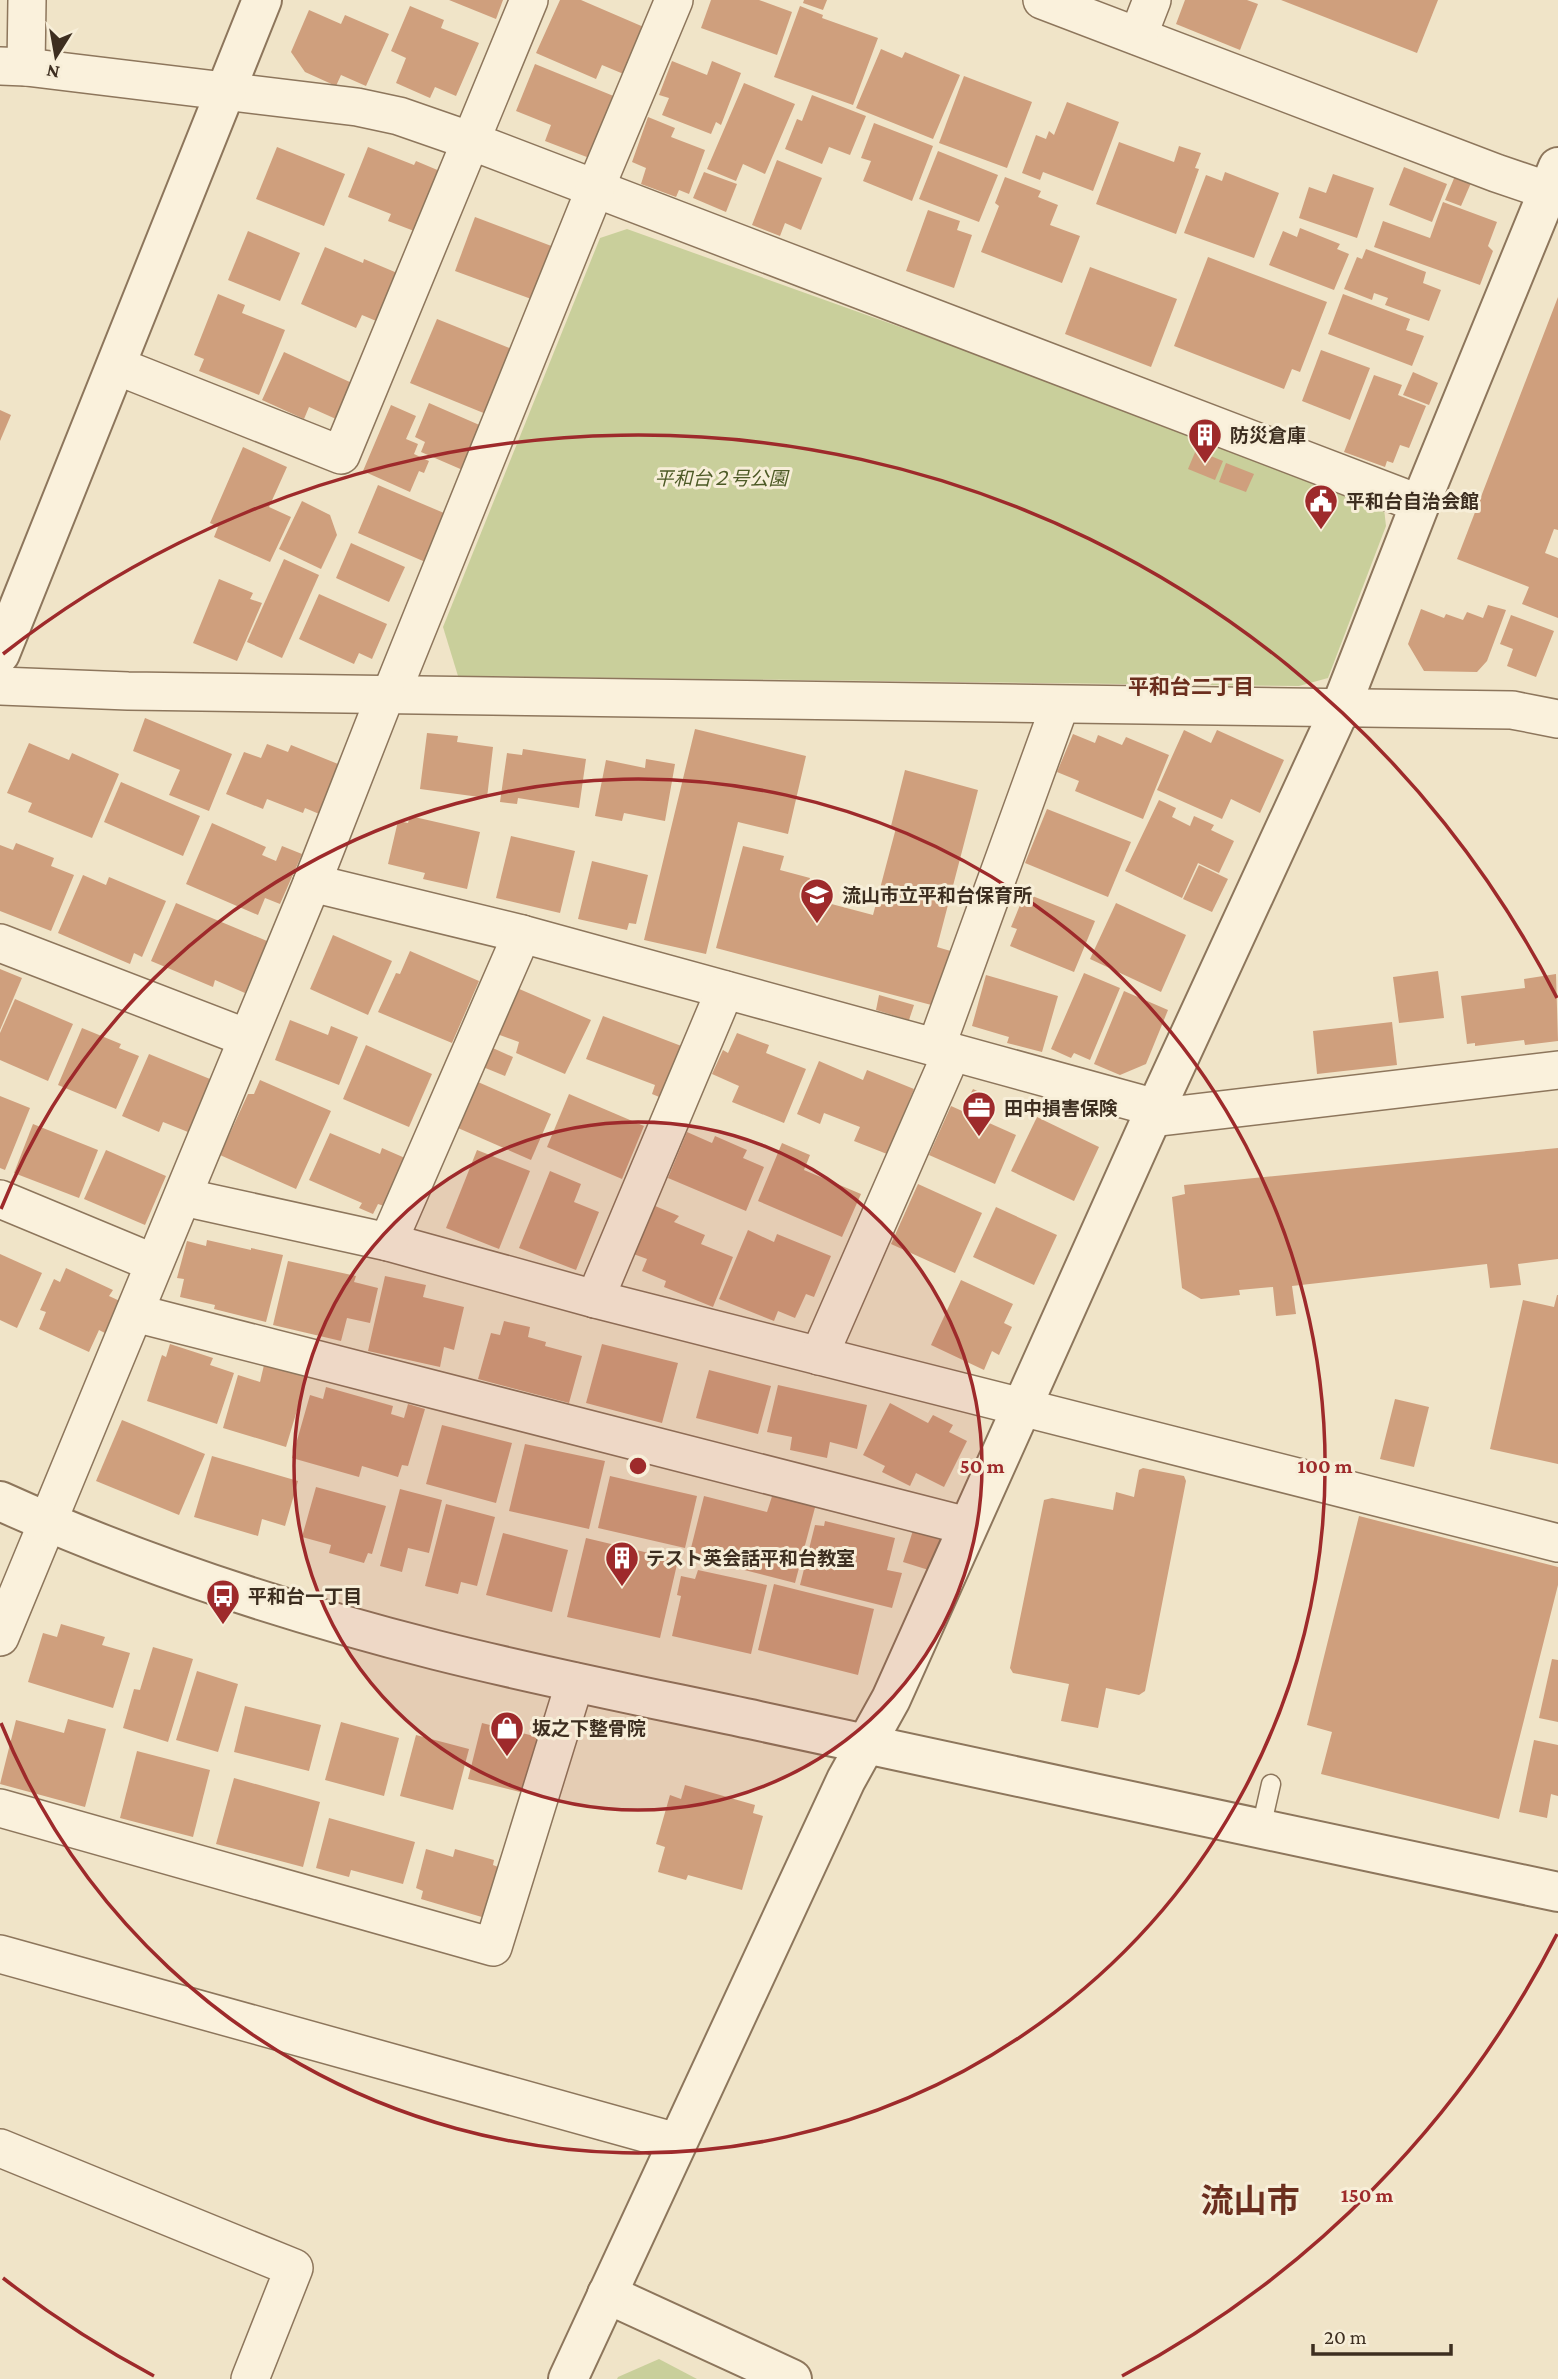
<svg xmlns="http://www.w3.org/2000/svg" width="1558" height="2379" font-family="'Crimson Pro','Noto Sans JP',serif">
	<rect width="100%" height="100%" fill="#f0e4c8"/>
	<g fill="#c9cf9b">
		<path d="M627 229 1383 500 1386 526 1328 678 1299 686 458 676 443 627 600 238Z"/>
		<path d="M659 2359 697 2379H617L618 2377Z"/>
	</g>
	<g fill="#cf9f7d">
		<path d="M449 0H503L496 19Z"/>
		<path d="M560 0H581L646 28 626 75 602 65 596 79 536 53Z"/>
		<path d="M711 0H759L792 12 777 55 701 28Z"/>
		<path d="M804 0H827L823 10 803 3Z"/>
		<path d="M1185 0H1247L1258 4 1240 50 1176 24Z"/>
		<path d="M1281 0H1438L1417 53Z"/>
		<path d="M410 6 444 20 441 28 479 43 456 96 435 87 430 98 396 83 406 58 391 51Z"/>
		<path d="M800 6 823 15 822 18 878 38 853 105 774 77Z"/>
		<path d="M309 10 341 24 345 15 389 34 366 86 341 75 336 86 305 72 291 52Z"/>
		<path d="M881 49 902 58 905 52 960 75 933 139 856 108Z"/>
		<path d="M672 61 707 75 712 61 741 73 721 125 716 122 711 134 662 115 669 98 659 95Z"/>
		<path d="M535 64 616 97 592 159 545 141 551 125 516 111Z"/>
		<path d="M964 76 1032 102 1007 168 939 143Z"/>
		<path d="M744 83 795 104 765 174 743 164 736 181 707 169Z"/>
		<path d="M812 95 866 116 850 155 829 147 822 164 785 149 797 119 802 121Z"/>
		<path d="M1067 102 1119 122 1093 191 1043 172 1040 180 1022 173 1036 135 1046 139 1049 131 1054 135Z"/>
		<path d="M648 117 675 128 671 137 705 150 689 194 679 190 676 197 641 184 646 168 632 162Z"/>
		<path d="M874 123 933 146 912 201 863 181 871 161 861 158Z"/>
		<path d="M1119 142 1174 162 1179 146 1201 153 1195 168 1199 169 1176 234 1096 204Z"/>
		<path d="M277 147 345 174 324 226 256 199Z"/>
		<path d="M368 147 414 165 416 161 447 174 422 234 388 221 391 214 348 197Z"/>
		<path d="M938 151 998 175 979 222 919 199Z"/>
		<path d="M777 160 822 178 801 230 785 223 780 236 752 225Z"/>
		<path d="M1404 167 1447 184 1432 222 1389 205Z"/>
		<path d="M704 172 737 184 726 212 693 198Z"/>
		<path d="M1225 172 1279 193 1254 258 1184 233 1206 175 1222 181Z"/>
		<path d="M1333 174 1374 188 1357 238 1299 218 1309 187 1326 193Z"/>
		<path d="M1455 176 1471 183 1461 206 1445 200Z"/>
		<path d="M1005 177 1041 191 1038 197 1058 205 1050 225 1080 236 1062 283 981 252 999 206 995 203Z"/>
		<path d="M1443 202 1497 222 1488 246 1493 251 1480 285 1374 247 1383 221 1430 238Z"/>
		<path d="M928 210 960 221 957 230 972 235 954 288 906 271Z"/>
		<path d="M475 217 554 247 534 300 455 271Z"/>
		<path d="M1300 228 1340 244 1337 249 1349 254 1334 290 1269 265 1283 231 1297 237Z"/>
		<path d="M248 231 300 253 280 301 228 280Z"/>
		<path d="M325 247 363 263 364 259 402 275 381 323 362 315 356 328 301 304Z"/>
		<path d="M1366 249 1426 272 1423 283 1441 290 1429 321 1385 305 1388 298 1374 293 1372 300 1344 289 1357 257 1362 259Z"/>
		<path d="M1208 257 1327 302 1300 372 1292 369 1284 389 1174 346Z"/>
		<path d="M1090 267 1177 299 1151 367 1065 334Z"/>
		<path d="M218 294 245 305 242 313 285 330 259 395 199 371 204 359 194 355Z"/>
		<path d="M1343 294 1410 319 1406 330 1424 336 1412 366 1328 334Z"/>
		<path d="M1558 297V530L1554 529 1545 553 1558 558V618L1522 604 1529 587 1457 559Z"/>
		<path d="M437 319 512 349 486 414 410 383Z"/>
		<path d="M1321 350 1370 368 1350 420 1302 401Z"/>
		<path d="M284 352 352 383 336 419 309 407 304 419 262 400Z"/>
		<path d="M1413 372 1438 383 1429 405 1403 395Z"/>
		<path d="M1374 375 1402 385 1398 395 1426 406 1409 448 1400 445 1393 463 1387 461 1385 467 1344 452Z"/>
		<path d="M429 403 484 427 465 471 421 452 425 442 415 437Z"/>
		<path d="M391 405 416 416 406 439 418 444 414 454 429 461 424 473 419 471 410 492 363 471Z"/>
		<path d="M0 410 11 415 0 441Z"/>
		<path d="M243 447 287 467 269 507 291 517 270 562 214 537 218 527 210 523Z"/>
		<path d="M1196 450 1223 461 1215 480 1188 469Z"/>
		<path d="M1226 463 1254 474 1246 492 1219 482Z"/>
		<path d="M378 485 451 516 430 564 358 533Z"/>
		<path d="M302 501 330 515 337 535 321 569 279 549Z"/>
		<path d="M351 543 405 567 389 602 336 578Z"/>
		<path d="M284 559 319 575 282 658 247 642Z"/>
		<path d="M219 579 253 593 250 599 262 603 237 661 193 643Z"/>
		<path d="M319 594 387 624 372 659 359 653 354 664 299 639Z"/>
		<path d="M1488 605 1506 610 1487 661 1477 672 1424 671 1408 644 1421 609 1444 618 1446 614 1463 620 1467 612 1483 618Z"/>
		<path d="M1511 615 1554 631 1536 677 1507 666 1513 649 1500 644Z"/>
		<path d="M145 718 232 754 209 811 169 795 180 770 133 751Z"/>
		<path d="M695 729 806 756 788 834 738 822 706 954 644 940Z"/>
		<path d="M1184 730 1211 743 1217 730 1284 760 1260 813 1231 799 1222 819 1157 790Z"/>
		<path d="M427 733 458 736 457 742 493 747 487 798 420 789Z"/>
		<path d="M1073 734 1095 743 1098 735 1122 745 1126 737 1169 755 1143 819 1075 791 1079 781 1057 772Z"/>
		<path d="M29 743 69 760 72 753 119 774 92 838 28 812 32 803 7 793Z"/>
		<path d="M267 744 288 752 291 745 343 766 324 816 305 808 303 813 267 799 263 809 226 794 244 752 261 758Z"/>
		<path d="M523 749 586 759 579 808 518 798 517 804 500 802 507 753 522 755Z"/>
		<path d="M646 759 675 764 665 821 624 813 622 821 595 816 606 760 645 768Z"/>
		<path d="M905 770 978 790 937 947 954 952 939 1007 716 948 743 846 784 856 780 870 810 878 805 897 873 915 896 828 891 826Z"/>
		<path d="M121 782 200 816 183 856 104 822Z"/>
		<path d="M1159 800 1176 808 1172 817 1190 826 1194 816 1214 825 1211 830 1234 841 1219 873 1198 863 1182 898 1125 871Z"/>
		<path d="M1047 809 1131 842 1108 897 1025 863Z"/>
		<path d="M410 816 480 832 467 889 423 879 425 873 388 864 398 821 408 823Z"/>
		<path d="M212 823 266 847 262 855 276 861 282 846 302 854 280 904 265 898 258 915 186 884Z"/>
		<path d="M511 836 575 851 560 913 496 898Z"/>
		<path d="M16 843 54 858 51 866 74 875 51 931 0 911V845L13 850Z"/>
		<path d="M592 861 648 875 636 924 629 923 627 930 578 919Z"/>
		<path d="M1199 865 1228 879 1212 912 1183 899Z"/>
		<path d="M83 875 106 885 109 877 166 901 142 957 134 953 130 964 58 933Z"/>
		<path d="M1025 893 1095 921 1074 972 1010 946 1017 929 1011 927Z"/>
		<path d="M176 903 267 941 245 993 215 980 213 987 151 961Z"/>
		<path d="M1116 903 1186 935 1161 992 1090 959Z"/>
		<path d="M333 935 392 961 368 1015 310 989Z"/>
		<path d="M410 951 479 981 452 1043 378 1012 396 973 400 974Z"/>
		<path d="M0 969 22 978 0 1030Z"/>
		<path d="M1438 971 1444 1018 1399 1023 1393 977Z"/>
		<path d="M1084 973 1120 988 1090 1060 1074 1053 1071 1058 1051 1049Z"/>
		<path d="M1556 974 1558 1041 1525 1045 1524 1040 1475 1046V1043L1467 1044 1461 996 1525 988 1524 979Z"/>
		<path d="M986 975 1058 996 1042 1052 1007 1043 1009 1037 972 1026Z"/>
		<path d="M517 988 591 1020 565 1074 516 1053 519 1042 497 1034Z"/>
		<path d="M1124 991 1168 1010 1146 1064 1120 1075 1094 1064Z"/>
		<path d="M879 995 914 1005 909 1020 876 1010Z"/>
		<path d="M15 999 73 1024 48 1081 0 1060V1033Z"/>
		<path d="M603 1016 684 1047 664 1099 652 1094 655 1085 586 1059Z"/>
		<path d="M290 1020 328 1035 331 1026 358 1037 339 1085 275 1060Z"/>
		<path d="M1392 1022 1397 1065 1317 1074 1313 1031Z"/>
		<path d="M82 1028 121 1044 119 1048 139 1056 116 1109 58 1085Z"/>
		<path d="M737 1033 769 1045 766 1053 806 1069 784 1123 732 1102 739 1086 712 1074 723 1050 728 1053Z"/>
		<path d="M366 1045 432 1074 409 1127 343 1099Z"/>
		<path d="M486 1045 513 1057 505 1076 478 1065Z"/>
		<path d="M149 1054 210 1079 188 1132 163 1122 159 1132 122 1116Z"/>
		<path d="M819 1061 863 1080 867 1070 914 1089 887 1154 854 1141 860 1127 824 1113 820 1124 797 1114Z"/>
		<path d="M260 1080 331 1111 296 1189 220 1155 248 1094H254Z"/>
		<path d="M478 1082 551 1114 531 1160 458 1128Z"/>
		<path d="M973 1089 992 1098 984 1115 964 1106Z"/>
		<path d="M569 1094 644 1126 622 1179 547 1147Z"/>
		<path d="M0 1096 30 1108 5 1170 0 1168Z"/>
		<path d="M951 1106 1016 1135 995 1184 929 1155Z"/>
		<path d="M1037 1117 1099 1147 1074 1201 1011 1171Z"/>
		<path d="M33 1124 98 1150 79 1198 14 1173Z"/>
		<path d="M687 1132 712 1143 715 1136 747 1150 743 1158 764 1167 746 1211 668 1178Z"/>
		<path d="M330 1133 380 1154 382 1148 405 1158 384 1206 378 1204 373 1214 359 1208 362 1203 309 1180Z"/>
		<path d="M782 1143 810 1155 804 1170 861 1194 842 1237 758 1201Z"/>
		<path d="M1558 1148V1259L1518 1264 1521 1285 1490 1288 1487 1264 1292 1286 1296 1314 1276 1316 1273 1287 1239 1290 1240 1295 1201 1299 1182 1288 1172 1197 1185 1194 1184 1185Z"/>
		<path d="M106 1150 166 1176 145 1225 84 1199Z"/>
		<path d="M477 1150 530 1171 499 1249 446 1228Z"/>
		<path d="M550 1171 581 1184 574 1202 599 1212 576 1270 519 1248Z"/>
		<path d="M918 1184 982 1213 955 1273 891 1244Z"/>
		<path d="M648 1203 679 1216 674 1222 705 1235 701 1244 733 1257 713 1307 664 1287 666 1281 642 1271 647 1259 628 1252Z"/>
		<path d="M996 1207 1057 1235 1034 1285 973 1257Z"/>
		<path d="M748 1230 774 1242 777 1234 831 1256 814 1297 806 1294 795 1318 778 1311 774 1321 719 1299Z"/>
		<path d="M207 1240 251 1250V1248L283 1255 266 1322 214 1309 215 1305 180 1297 184 1279 177 1278 187 1241 206 1246Z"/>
		<path d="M0 1254 42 1273 17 1328 0 1320Z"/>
		<path d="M288 1261 356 1276 354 1282 378 1288 370 1323 347 1318 341 1341 273 1325Z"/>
		<path d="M66 1268 113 1290 109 1296 122 1302 107 1334 99 1330 89 1352 39 1329 46 1312 40 1310 54 1279 60 1282Z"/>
		<path d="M385 1276 426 1285 423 1297 464 1307 454 1350 444 1347 440 1367 368 1351Z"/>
		<path d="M961 1280 1013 1304 1004 1323 1012 1327 999 1355 992 1351 984 1370 931 1345Z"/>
		<path d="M1557 1295H1558V1464L1490 1449 1523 1300 1554 1307Z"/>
		<path d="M504 1321 530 1327 528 1337 546 1342 545 1346 582 1356 569 1403 478 1379 491 1333 500 1335Z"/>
		<path d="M170 1344 213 1358 210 1365 234 1373 217 1424 147 1401 162 1355 166 1357Z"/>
		<path d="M602 1344 678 1363 662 1423 586 1403Z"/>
		<path d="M264 1365 307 1377 286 1447 223 1428 238 1375 260 1382Z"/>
		<path d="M709 1370 771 1386 758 1434 696 1418Z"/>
		<path d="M778 1385 867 1405 857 1449 830 1442 827 1458 790 1450 792 1437 767 1432Z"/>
		<path d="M326 1387 393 1406 391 1414 404 1418 408 1404 425 1409 408 1466 402 1465 398 1477 362 1466 359 1477 292 1458 310 1395 323 1399Z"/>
		<path d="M1395 1399 1429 1407 1414 1467 1380 1459Z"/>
		<path d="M890 1403 928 1423 933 1415 953 1425 949 1432 967 1441 944 1487 916 1473 910 1486 882 1472 885 1466 863 1455Z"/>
		<path d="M122 1420 205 1454 179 1515 96 1481Z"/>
		<path d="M442 1425 512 1443 496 1503 426 1484Z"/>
		<path d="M525 1444 605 1461 589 1529 509 1511Z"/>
		<path d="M212 1456 298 1481 285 1526 262 1519 258 1536 194 1517Z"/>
		<path d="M1143 1468 1184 1476 1186 1481 1145 1691 1139 1695 1106 1688 1098 1728 1061 1721 1069 1684 1013 1673 1010 1668 1044 1500 1052 1498 1113 1510 1116 1492 1134 1497 1139 1470Z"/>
		<path d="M610 1476 697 1496 685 1548 598 1528Z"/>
		<path d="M316 1487 386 1506 372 1554 368 1553 364 1563 329 1553 331 1545 302 1537Z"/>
		<path d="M400 1489 442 1500 429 1553 408 1548 402 1572 380 1566Z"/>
		<path d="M774 1490 817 1500 795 1583 689 1556 704 1496 767 1512Z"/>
		<path d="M446 1504 495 1517 477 1586 461 1582 458 1594 425 1586Z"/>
		<path d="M1359 1516 1558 1567V1585L1499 1819 1321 1774 1332 1732 1307 1725Z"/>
		<path d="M825 1521 895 1538 887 1570 902 1573 892 1608 800 1585 815 1525 824 1526Z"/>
		<path d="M915 1524 947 1533 935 1572 903 1562Z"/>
		<path d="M503 1533 568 1550 552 1612 486 1595Z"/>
		<path d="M586 1538 678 1560 660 1638 567 1617Z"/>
		<path d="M698 1570 767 1585 751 1654 672 1636 681 1596 677 1595 681 1576 695 1579Z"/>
		<path d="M774 1584 874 1609 858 1675 758 1650Z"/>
		<path d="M61 1624 105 1637 102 1645 130 1653 113 1708 28 1682 43 1633 57 1637Z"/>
		<path d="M153 1647 193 1659 168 1742 123 1728 134 1689 140 1690Z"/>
		<path d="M1552 1659 1558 1660V1722L1539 1718Z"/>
		<path d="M197 1671 238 1684 218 1752 176 1740Z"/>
		<path d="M245 1706 321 1725 309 1771 234 1752Z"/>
		<path d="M68 1719 106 1729 85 1807 0 1784 16 1720 64 1733Z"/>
		<path d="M341 1722 399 1738 384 1796 325 1780Z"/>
		<path d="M482 1723 546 1739 532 1795 468 1779Z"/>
		<path d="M416 1735 469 1749 453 1810 400 1796Z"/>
		<path d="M1534 1740 1558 1745V1796L1551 1794 1547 1818 1519 1812Z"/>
		<path d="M137 1751 210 1770 193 1837 120 1818Z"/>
		<path d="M234 1778 320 1802 303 1867 216 1844Z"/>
		<path d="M685 1785 755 1805 753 1813 763 1816 742 1890 688 1875 686 1880 658 1872 665 1847 656 1844 670 1795 681 1799Z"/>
		<path d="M329 1818 415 1842 403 1884 351 1870 349 1877 316 1868Z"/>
		<path d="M426 1849 453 1857 455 1849 494 1860 493 1865 506 1870 492 1920 421 1899 423 1891 416 1888Z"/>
	</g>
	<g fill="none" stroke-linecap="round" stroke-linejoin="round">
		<g stroke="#8d765c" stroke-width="21">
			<path id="service" d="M1261 1828 1271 1784"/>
		</g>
		<g stroke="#8d765c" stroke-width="40">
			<g id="minor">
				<path d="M1042 0 1496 173 1558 194"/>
				<path d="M1138 36 1152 0"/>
				<path d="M0 66 26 67 357 107 399 116 471 141 1420 504"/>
				<path d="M26 67 27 0"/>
				<path d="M117 366 341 455 529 0"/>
				<path d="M0 686 128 691 1512 710 1558 719"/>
				<path d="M391 694 595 189 674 0"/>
				<path d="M312 883 522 934 1156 1108"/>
				<path d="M0 943 247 1038"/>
				<path d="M936 1047 1060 705"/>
				<path d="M1152 1118 1558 1070"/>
				<path d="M183 1197 388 1242 595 1299 1558 1543"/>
				<path d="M0 1199 154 1263"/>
				<path d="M388 1242 522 934"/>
				<path d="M595 1299 725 990"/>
				<path d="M135 1313 967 1526"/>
				<path d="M819 1356 952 1052"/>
				<path d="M0 1637 312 883 386 694"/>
				<path d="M0 1808 493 1947 575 1682"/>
				<path d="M0 1954 677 2142"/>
				<path d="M0 2148 294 2268 250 2379"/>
			</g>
		</g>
		<g stroke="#8d765c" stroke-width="42">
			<g id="tertiary">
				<path d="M0 654 262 0"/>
				<path d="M0 1501C137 1563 290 1613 436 1650 543 1677 651 1698 759 1721 1025 1779 1292 1835 1558 1892"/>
				<path d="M607 2294 792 2379"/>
				<path d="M568 2379 846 1780 891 1699 1156 1108 1340 709 1420 504 1558 167"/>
			</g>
		</g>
		<use href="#service" stroke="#faf1dc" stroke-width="18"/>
		<use href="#minor" stroke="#faf1dc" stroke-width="37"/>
		<use href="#tertiary" stroke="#faf1dc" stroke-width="38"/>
	</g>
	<circle cx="638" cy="1466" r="344" fill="#9e2a2b" fill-opacity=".12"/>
	<g fill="none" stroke="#9e2a2b" stroke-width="3.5">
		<circle cx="638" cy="1466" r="344"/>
		<path d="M1 1209A687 687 0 1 1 1 1723"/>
		<path d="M1557 1934A1031 1031 0 0 1 1122 2376M154 2376A1031 1031 0 0 1 3 2278M3 654A1031 1031 0 0 1 1557 998"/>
	</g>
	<defs>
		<g id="building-pin" transform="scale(1.75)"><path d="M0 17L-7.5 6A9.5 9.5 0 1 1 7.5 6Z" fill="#9e2a2b" stroke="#f7eed8"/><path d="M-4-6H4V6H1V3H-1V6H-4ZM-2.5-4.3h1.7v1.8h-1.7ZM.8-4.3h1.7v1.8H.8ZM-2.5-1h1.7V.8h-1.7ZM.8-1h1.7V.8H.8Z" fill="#fff"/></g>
		<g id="civic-pin" transform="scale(1.75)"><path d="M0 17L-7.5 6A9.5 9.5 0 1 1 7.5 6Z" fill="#9e2a2b" stroke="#f7eed8"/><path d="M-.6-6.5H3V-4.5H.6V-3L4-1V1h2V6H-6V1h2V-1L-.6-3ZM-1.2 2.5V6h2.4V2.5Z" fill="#fff"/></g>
		<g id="school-pin" transform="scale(1.75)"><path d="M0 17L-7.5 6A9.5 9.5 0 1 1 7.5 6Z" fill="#9e2a2b" stroke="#f7eed8"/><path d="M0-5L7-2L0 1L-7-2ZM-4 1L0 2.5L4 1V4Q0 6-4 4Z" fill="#fff"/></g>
		<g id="office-pin" transform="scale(1.75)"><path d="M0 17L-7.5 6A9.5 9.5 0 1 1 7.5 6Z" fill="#9e2a2b" stroke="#f7eed8"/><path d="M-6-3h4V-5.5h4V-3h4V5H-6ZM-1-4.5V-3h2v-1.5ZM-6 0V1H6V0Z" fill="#fff"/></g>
		<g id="bus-pin" transform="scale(1.75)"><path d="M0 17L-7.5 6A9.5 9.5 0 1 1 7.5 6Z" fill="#9e2a2b" stroke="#f7eed8"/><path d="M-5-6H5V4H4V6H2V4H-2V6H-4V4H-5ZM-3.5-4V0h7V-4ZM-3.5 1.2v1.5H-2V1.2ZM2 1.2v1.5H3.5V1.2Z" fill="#fff"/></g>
		<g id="shop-pin" transform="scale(1.75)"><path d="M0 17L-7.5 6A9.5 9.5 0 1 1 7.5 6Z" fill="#9e2a2b" stroke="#f7eed8"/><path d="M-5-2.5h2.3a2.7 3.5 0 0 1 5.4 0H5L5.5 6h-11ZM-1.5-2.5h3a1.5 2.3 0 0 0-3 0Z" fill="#fff"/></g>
	</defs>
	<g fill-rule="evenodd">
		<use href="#building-pin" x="1205" y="435"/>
		<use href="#civic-pin" x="1321" y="501"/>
		<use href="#school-pin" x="817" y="895"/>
		<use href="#office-pin" x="979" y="1108"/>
		<use href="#building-pin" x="622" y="1558"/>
		<use href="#bus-pin" x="223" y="1596"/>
		<use href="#shop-pin" x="507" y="1728"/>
	</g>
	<g text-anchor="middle" stroke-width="6" stroke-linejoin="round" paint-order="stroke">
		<g font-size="19" font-weight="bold" fill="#3d2e20" stroke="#f7eed8" text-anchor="start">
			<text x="1230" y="442">防災倉庫</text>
			<text x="1346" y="508">平和台自治会館</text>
			<text x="842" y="902">流山市立平和台保育所</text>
			<text x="1004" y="1115">田中損害保険</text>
			<text x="646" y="1565">テスト英会話平和台教室</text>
			<text x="248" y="1603">平和台一丁目</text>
			<text x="532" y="1735">坂之下整骨院</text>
		</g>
		<g font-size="19" font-style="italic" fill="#4d5a26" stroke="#f7eed8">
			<text x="721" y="485">平和台２号公園</text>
		</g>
		<g font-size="21" font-weight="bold" fill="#6b2e1e" stroke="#f7eed8">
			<text x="1191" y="694">平和台二丁目</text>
		</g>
		<g font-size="33" font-weight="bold" fill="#6b2e1e" stroke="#f7eed8">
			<text x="1250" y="2212">流山市</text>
		</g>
	</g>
	<circle cx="638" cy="1466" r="10" fill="#9e2a2b" stroke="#f7eed8" stroke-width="3.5"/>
	<g font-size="21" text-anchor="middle" font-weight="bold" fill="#9e2a2b" stroke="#f7eed8" stroke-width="6" stroke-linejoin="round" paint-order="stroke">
		<text x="982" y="1473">50 m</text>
		<text x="1325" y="1473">100 m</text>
		<text x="1367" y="2202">150 m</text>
	</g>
	<g transform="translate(56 56) rotate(191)" stroke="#f7eed8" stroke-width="5" paint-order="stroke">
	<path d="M0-5L12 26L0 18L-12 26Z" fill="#3d2e20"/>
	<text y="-10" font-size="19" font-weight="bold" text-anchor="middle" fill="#3d2e20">N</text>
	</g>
	<path d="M1313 2344v10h138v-10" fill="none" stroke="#3d2e20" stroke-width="3.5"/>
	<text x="1324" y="2344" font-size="21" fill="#3d2e20" stroke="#f7eed8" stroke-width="5" paint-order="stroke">20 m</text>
</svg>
